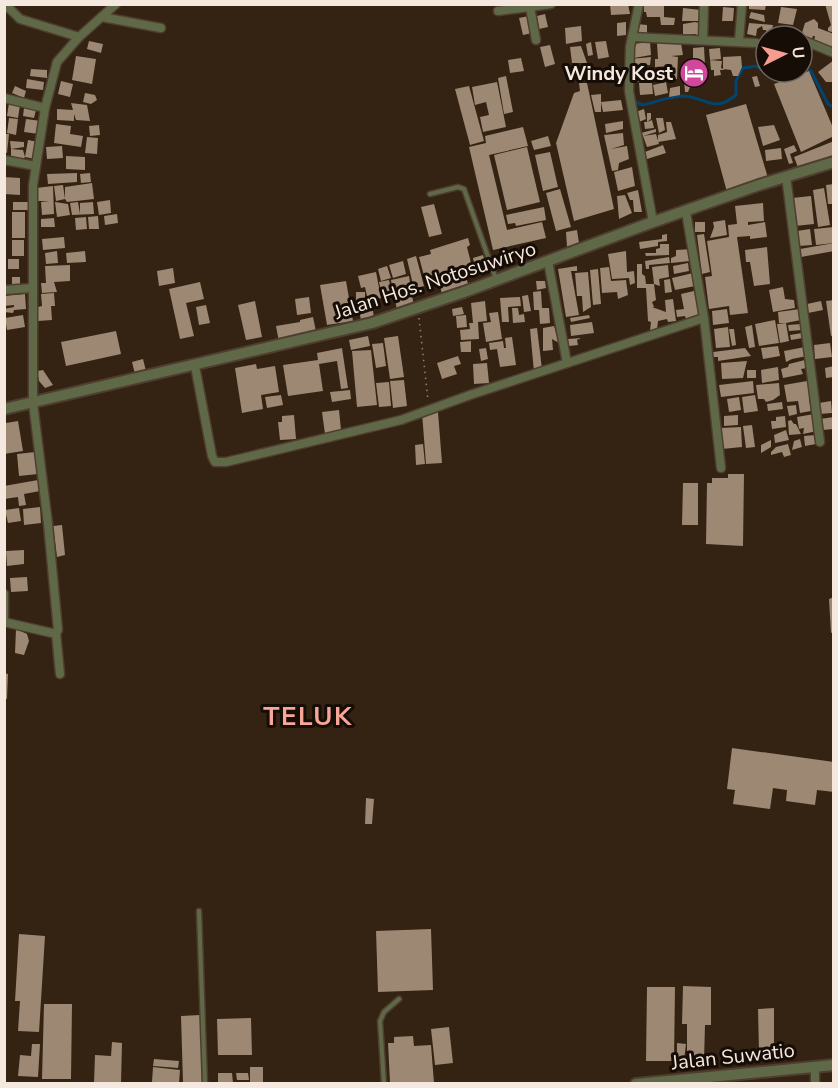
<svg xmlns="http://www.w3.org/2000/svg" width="838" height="1088" font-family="'Nunito Sans',sans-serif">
	<rect width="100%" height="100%" fill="#342212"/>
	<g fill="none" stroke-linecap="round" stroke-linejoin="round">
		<g stroke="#00446f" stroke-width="3">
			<path d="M802 68 811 71 828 104 834 107"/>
			<path d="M633 101 643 105C656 102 669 96 684 96 705 97 714 114 736 95V81L743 68 756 66C770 75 777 79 793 72"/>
		</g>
	</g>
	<g fill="#9c8873">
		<path d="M610 4H628L630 14 611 15Z"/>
		<path d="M749 4H766L765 10 749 9Z"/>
		<path d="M825 4H834L832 32 828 31V28L831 25Z"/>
		<path d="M644 5H664V17L675 18 674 25H661L660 17H647L646 12H644Z"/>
		<path d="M723 7 734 8 733 21H722Z"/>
		<path d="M781 7 797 9 793 25 778 23Z"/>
		<path d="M683 8 701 10V21H682Z"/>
		<path d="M751 12 764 15 765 22 749 18Z"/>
		<path d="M545 14 548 27 539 29 537 16Z"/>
		<path d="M529 16 532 33 523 35 519 18Z"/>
		<path d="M814 19 818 23V28L834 34V48L814 41 815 36H813L811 41 801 36 805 23Z"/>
		<path d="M626 22V35L617 36V23Z"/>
		<path d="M695 22 699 23V36L696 38V34L683 35V24Z"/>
		<path d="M749 23 773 25 771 36H767L766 30H763L762 26 757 29 756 36 747 34Z"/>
		<path d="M637 24 647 25V34L636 33Z"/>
		<path d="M581 26 582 41 566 44 565 28Z"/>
		<path d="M89 41 103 44 101 53 87 49Z"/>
		<path d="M606 41 609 57 598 59 595 42Z"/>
		<path d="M591 42 593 55 588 56 586 44Z"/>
		<path d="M650 42 651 55 634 58 633 44Z"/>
		<path d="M657 43H681L683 55 671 56 678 57 677 79 668 80 670 66 655 67V59H658Z"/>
		<path d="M550 45 555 64 545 67 540 47Z"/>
		<path d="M581 46 587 63H572L570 47Z"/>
		<path d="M704 47 705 65 693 67V48Z"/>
		<path d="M761 47 766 49V67L759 66 760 60 757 58Z"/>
		<path d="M720 48 721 59 710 60 722 61 721 68 725 70H720L721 75 714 76V70H711L709 49Z"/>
		<path d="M76 56 96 59 92 84 72 80Z"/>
		<path d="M741 56 742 67 738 76H733L731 70 723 69V57Z"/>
		<path d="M651 57 650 65 630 67V59Z"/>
		<path d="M521 58 524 71 510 73 508 60Z"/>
		<path d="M834 60V82H826L818 72Z"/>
		<path d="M651 67 653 81 637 82 636 69Z"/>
		<path d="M666 68 667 79 655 81 654 69Z"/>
		<path d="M31 69 47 70V78L30 76Z"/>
		<path d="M683 69H695L696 86 690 87 688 92H685Z"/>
		<path d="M809 71 834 130V136L801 152 774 84Z"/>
		<path d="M506 76 513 112 504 114 498 78Z"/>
		<path d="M757 76 760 86 755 87 752 77Z"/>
		<path d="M27 79 44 82 43 90 26 88Z"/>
		<path d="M61 81 73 84 70 97 58 94Z"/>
		<path d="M497 82 506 127 483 132 480 117 489 115 486 102 475 105 472 87Z"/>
		<path d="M666 82 668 93 655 96 653 85Z"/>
		<path d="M579 83H587L614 209 574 221 556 143 574 93 580 91Z"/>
		<path d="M639 83H652L653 94 640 95Z"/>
		<path d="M15 86 26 91 24 98 12 93Z"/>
		<path d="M469 86 484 141 470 145 455 89Z"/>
		<path d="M680 86V95L669 97 670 88Z"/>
		<path d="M85 93 95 95 97 100 91 104 83 102Z"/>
		<path d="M601 94V102L621 100 623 110 603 112 601 102V112H595L591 95Z"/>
		<path d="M9 103 20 105 18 118 7 116Z"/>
		<path d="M71 103 87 105 90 121 76 120 74 114V121L57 120V109L73 110Z"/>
		<path d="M746 104 768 178 727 192 706 115Z"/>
		<path d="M24 108 36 110 34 118 23 116Z"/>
		<path d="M644 109 646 119 634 124 633 113Z"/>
		<path d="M647 113H651V119L647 122 652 120 654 128 645 129 644 122H647V125Z"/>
		<path d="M9 118 18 119 16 135 7 133Z"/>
		<path d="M656 118H663L665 130 659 133Z"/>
		<path d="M26 119 41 121 39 134 24 132Z"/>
		<path d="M623 121V129L606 133 605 124Z"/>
		<path d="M666 122H671L676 139 658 142V135L667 132Z"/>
		<path d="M56 124 71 126 70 134 83 136 81 147 54 143Z"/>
		<path d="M99 125 100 135 90 136 89 126Z"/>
		<path d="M774 125 780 140 763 146 758 127Z"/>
		<path d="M523 127 528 146 489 155 507 230 542 222 546 238 493 250 469 147 486 143 485 136Z"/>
		<path d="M656 129V132L643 136 656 134 659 144 647 147 643 136 641 133Z"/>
		<path d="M623 133 624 145 611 149 627 146 629 159 619 163 618 170 612 171 604 135Z"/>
		<path d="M4 134H9L7 153 4 152Z"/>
		<path d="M548 136 551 146 534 150 531 141Z"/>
		<path d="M87 137 98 138 97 154 85 153Z"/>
		<path d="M28 140 38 142 35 159 25 157 22 161 11 160V149L23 150 25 157Z"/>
		<path d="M10 141 24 142V147L11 149Z"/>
		<path d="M834 141V156L799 170 794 157Z"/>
		<path d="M663 145 666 153 647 159 645 152Z"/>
		<path d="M794 145 797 151 790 154 793 163 789 164 784 149Z"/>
		<path d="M62 146 63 158 47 159 46 147Z"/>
		<path d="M527 147 540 202 507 210 494 155Z"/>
		<path d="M781 148 782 159 766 161 765 150Z"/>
		<path d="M550 152 558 187 543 191 535 155Z"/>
		<path d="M66 156 85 157V170L66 169Z"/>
		<path d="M632 167 635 186 618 191 614 172Z"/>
		<path d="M77 173V182L48 184 47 174Z"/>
		<path d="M90 173 91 182 81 183 80 174Z"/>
		<path d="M4 177 20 178V195L4 194Z"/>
		<path d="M92 183 94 199 67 202 65 199 56 201 54 186 63 185 65 199V187Z"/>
		<path d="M834 184V204H828L826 185Z"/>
		<path d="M53 186 54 214 42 215 41 202 49 201H37L36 188Z"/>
		<path d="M824 188 830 225 818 227 813 190Z"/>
		<path d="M560 189 571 227 556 231 546 193Z"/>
		<path d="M638 190 642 212H634L633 200H630L627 193Z"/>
		<path d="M625 195 632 213 619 219 617 196Z"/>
		<path d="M811 196 814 224 795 226 792 198Z"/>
		<path d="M110 200 111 213 99 215 97 202Z"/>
		<rect x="13" y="202" width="16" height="8"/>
		<path d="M55 202 68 204 70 215 57 217Z"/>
		<path d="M78 202 80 214V203L93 202 94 214 72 215 70 203Z"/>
		<path d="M763 203 764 221 748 222V225L765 222 767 237 750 239V236L737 237 748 313 730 315 729 306 709 309 705 277 712 276 707 241 729 237 728 225 737 224 735 206Z"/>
		<path d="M434 204 442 234 429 237 421 207Z"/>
		<path d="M544 207 546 220 516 226 515 223 508 224 506 215Z"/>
		<rect x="12" y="212" width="13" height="26"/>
		<path d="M117 214 118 223 105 225 104 216Z"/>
		<path d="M98 216 99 229H89L88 217Z"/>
		<path d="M86 217 87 229 76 230 75 218Z"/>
		<path d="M54 218 55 227H41V219Z"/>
		<path d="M725 220 727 235 710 238 714 227 713 222Z"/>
		<rect x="695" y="222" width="10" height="10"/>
		<path d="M834 227V243L816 245 814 229Z"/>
		<path d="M810 229 812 245 799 246 797 231Z"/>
		<path d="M577 230 579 243 567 247 566 232Z"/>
		<path d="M667 234V241L658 242V246L640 249 639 242 662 239V235Z"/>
		<path d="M704 234 710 272 702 274 697 235Z"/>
		<path d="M64 237 65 248 43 250 42 239Z"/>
		<path d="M468 238 470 245 467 247 471 263H474L473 258 483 255 488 271 466 277 469 287 442 294 438 279 426 283 419 257 431 254 430 250Z"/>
		<rect x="12" y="240" width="12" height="16"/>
		<path d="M834 243V251L801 257 800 249Z"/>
		<path d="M660 244H669V255L646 256 645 253H656V249L660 248Z"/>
		<path d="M767 247 770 284 754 286 750 262H746L745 250Z"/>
		<path d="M692 249 694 268 690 269V261L671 263V258L676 256V250Z"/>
		<path d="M57 251 58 263 46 264 45 253Z"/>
		<path d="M85 251 86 262 67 263 66 253Z"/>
		<path d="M626 251 627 272 634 271 635 283 630 285 629 278 612 279 608 254Z"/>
		<path d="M416 256 424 286 414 289 407 259Z"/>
		<path d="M669 257 670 263 649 265V269H646L645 261Z"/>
		<rect x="8" y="259" width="11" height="10"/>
		<path d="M403 261 406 274 393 278 389 265Z"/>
		<path d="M688 263 689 271 674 274 673 266Z"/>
		<path d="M637 264H642V274L645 276 646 284H654L656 300 652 302 654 307H652L666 312 665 300 673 299 676 321 668 322 667 319 658 321 657 330 650 331 651 322 648 321 646 288H637Z"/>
		<path d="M70 265V281L54 282 57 292 42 293 41 283H46L45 266Z"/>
		<path d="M668 265 669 277 659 279 660 286 654 284 652 267Z"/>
		<path d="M387 266 391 278 381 281 378 269Z"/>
		<path d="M577 266V271H571L579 315 566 317 558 269Z"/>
		<path d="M609 267 611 281 626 280 628 295 618 299 617 292 602 293 600 268Z"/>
		<path d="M173 268 175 283 159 286 157 271Z"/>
		<path d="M598 269 601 304 593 305 590 270Z"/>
		<path d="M376 272 381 298 368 301 365 287 361 288 358 276Z"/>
		<path d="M588 272 591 307 583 312 582 296H577L575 273Z"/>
		<path d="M693 273 695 286 675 290 672 278Z"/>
		<path d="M409 276 411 288 393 292 391 280Z"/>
		<rect x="12" y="277" width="8" height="10"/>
		<path d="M670 279 672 292 665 293 664 280Z"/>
		<path d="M389 280 392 294 382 296 379 282Z"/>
		<path d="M346 281 353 321 327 325 320 285Z"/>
		<path d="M536 281H545L546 288 537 290Z"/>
		<path d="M200 282 204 299 186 303 194 336 180 339 169 289Z"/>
		<path d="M783 287 785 299 794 300 795 308 773 312 769 290Z"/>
		<path d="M411 290 414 306 397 310 394 294Z"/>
		<path d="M541 291 542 308H549L550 323 540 324 539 310H534L533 292Z"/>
		<path d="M694 291 699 314 686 319 685 316 677 317 676 310 684 309 681 294Z"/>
		<rect x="356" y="292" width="9" height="10"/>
		<path d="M54 293 55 306H51L52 320 38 321V307L42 306 41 294Z"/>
		<path d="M25 294 26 309 14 310 13 313 4 312V309L14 307V305L4 306V296Z"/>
		<path d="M528 295 531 311 524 312 522 296Z"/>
		<path d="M309 297 311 313 297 315 295 299Z"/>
		<path d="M520 297 521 306 508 307 509 322H502L500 298Z"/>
		<path d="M834 300V335L831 336 826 301Z"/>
		<path d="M255 301 262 337 246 340 238 305Z"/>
		<path d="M485 301 487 321 478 322 479 339 461 340 460 330 470 329 469 323H473L471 303Z"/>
		<path d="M821 301 823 310 808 313 807 304Z"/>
		<path d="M372 304 374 318 361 320 358 306Z"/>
		<path d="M206 305 210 323 199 325 196 307Z"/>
		<path d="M462 307 464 314 453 316 452 309Z"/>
		<path d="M512 308H518L519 315 524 314 525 322 513 323Z"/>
		<path d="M727 309 729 323 713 325 712 311Z"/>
		<path d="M800 309 801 320 786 323 789 341 780 343 777 324 786 323H779L778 312Z"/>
		<path d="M498 312 502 339 486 342 483 323 491 322 489 313Z"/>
		<path d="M23 315 25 327 7 330 5 318Z"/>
		<path d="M466 315 467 327 457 328 456 316Z"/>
		<path d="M589 315 590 318 571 322 570 318Z"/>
		<path d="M313 317 317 336 279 342 276 326 300 322V320Z"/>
		<path d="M775 320 779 343 759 346 755 324Z"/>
		<path d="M592 322 594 333 571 336 570 325Z"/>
		<path d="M801 324 802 330 789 331 788 325Z"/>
		<path d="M752 325 755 347 749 348 745 327Z"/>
		<path d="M554 326 559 343 552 339 553 350 543 351V328Z"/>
		<path d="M728 327 730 347 716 348 714 329Z"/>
		<path d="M537 328 542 369 534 372 530 329Z"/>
		<path d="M729 329H734L736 345 732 346Z"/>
		<path d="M116 331 121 354 66 366 61 342Z"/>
		<path d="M802 333 803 338 791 340 790 335Z"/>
		<path d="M368 336 370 346 351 350 349 340Z"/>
		<path d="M398 336 404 377 390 379 384 338Z"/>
		<path d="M512 337 516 365 500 367 497 349 490 350 489 343 503 341 504 348H506L505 338Z"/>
		<path d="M581 338 577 340 578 345 569 346 568 339Z"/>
		<path d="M471 341V352H461L460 342Z"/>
		<path d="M383 343 386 366 376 368 372 344Z"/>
		<path d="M830 343 832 357 815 359 814 345Z"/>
		<path d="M778 346 780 356 763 359 761 348Z"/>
		<path d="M805 347 807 356 792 359 786 362 784 351Z"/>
		<path d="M342 348 348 388 341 389 337 361 319 364 323 391 288 396 283 365 318 360 317 353Z"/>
		<path d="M486 348 488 359 481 361 479 349Z"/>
		<path d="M745 348 751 356 718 361V357H713V352Z"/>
		<path d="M371 350 377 405 357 407 352 351Z"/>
		<path d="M458 356 461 364 454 366 457 374 442 379 437 363Z"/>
		<path d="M143 359 146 371 135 374 132 362Z"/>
		<path d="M805 360 807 368 801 369 803 374 783 378 781 369 788 367 789 364Z"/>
		<path d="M747 361 743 378 722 379 721 363Z"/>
		<path d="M487 363 489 383 474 384 473 364Z"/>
		<path d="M256 364 257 369 275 366 279 392 261 395 263 409 242 413 235 368Z"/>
		<path d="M834 366V377L826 378 825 368Z"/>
		<path d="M778 367 779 380 762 383 761 370Z"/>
		<path d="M43 370 53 385 45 388 39 381 37 371Z"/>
		<rect x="747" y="370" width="9" height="8"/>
		<path d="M404 380 407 406 393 408 390 381Z"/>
		<path d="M753 381 754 393 721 397 719 385Z"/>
		<path d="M807 381 808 386 811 385 812 394 809 399 811 411 800 413 798 401 787 402 784 385Z"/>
		<path d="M389 382 391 406 379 407 376 383Z"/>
		<path d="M779 383 780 395 773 400 766 402 764 399H758L756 385Z"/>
		<path d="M350 390 351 399 332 402 330 392Z"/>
		<path d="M281 395 283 405 267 408 265 397Z"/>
		<path d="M755 395 758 411 744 413 742 397Z"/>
		<path d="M739 397 741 410 729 412 727 399Z"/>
		<path d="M831 401 832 413 820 414 819 403Z"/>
		<path d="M782 402 783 409 768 411 767 404Z"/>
		<path d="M796 405 797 414 789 416 787 406Z"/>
		<path d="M339 410 341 430 325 434 322 412Z"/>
		<path d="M438 412 442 463 426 464 422 413Z"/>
		<path d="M814 414 817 431 803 434 804 428 799 429 797 417Z"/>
		<path d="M294 415 296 439 280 440 278 422H282V416Z"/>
		<path d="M738 415V425L724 426V416Z"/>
		<path d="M785 416 786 427 772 429 771 421H776V417Z"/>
		<path d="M834 417V429L822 430 820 419Z"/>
		<path d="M791 420 794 424H796L801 434 789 435 788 421Z"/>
		<path d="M18 421 23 451 4 454 6 423Z"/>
		<path d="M752 425 755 447 746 448 743 426Z"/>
		<path d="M741 427 742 447 722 449 720 428Z"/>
		<path d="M786 430 789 440 775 443 774 435Z"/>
		<path d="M815 435 816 444 805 446 804 436Z"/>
		<path d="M800 439 802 447 792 450 794 441Z"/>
		<path d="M771 440V447L761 453V445Z"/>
		<path d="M423 444 425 464 416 465 415 445Z"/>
		<path d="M788 444 791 455 784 457 782 452 771 455V452L776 447Z"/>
		<path d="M35 452 38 474 19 476 17 454Z"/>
		<path d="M728 474H744L743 546 706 544 707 483H712V478H728Z"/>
		<path d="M38 480 40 491 24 494 26 505 19 506 18 497 4 499V486Z"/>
		<path d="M683 483H698V525H682Z"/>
		<path d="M40 507 41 523 24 525 23 509Z"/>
		<path d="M19 508 21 521 8 523 5 510Z"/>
		<path d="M62 525 65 555 57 557 53 526Z"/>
		<path d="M24 550V564L7 566 6 551Z"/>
		<path d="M27 577 28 591 11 592 10 578Z"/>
		<path d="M834 597V632L831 633 829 599Z"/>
		<path d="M16 629 27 634 29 641 24 655 15 653Z"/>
		<path d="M4 673 8 674 7 699H4Z"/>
		<path d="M732 748 834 762V792L817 790 815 805 786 801 787 790 773 788 770 809 733 804 735 790 727 789Z"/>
		<path d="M366 798 374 799 372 824H365Z"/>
		<path d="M431 929 433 990 378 992 376 931Z"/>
		<path d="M19 934 45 936 39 1032 18 1031 20 1001H15Z"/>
		<path d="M683 986 711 987V1025H705L704 1060H687V1024H682Z"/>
		<path d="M647 987H675L674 1061H646Z"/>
		<path d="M44 1004H72L71 1079H42Z"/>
		<path d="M774 1008V1052L759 1051 758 1009Z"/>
		<path d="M200 1015 202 1083H183L181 1016Z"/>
		<path d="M251 1018 252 1055H218L217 1019Z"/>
		<path d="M449 1027 453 1063 435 1065 431 1029Z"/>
		<path d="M413 1036 414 1046 431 1045 434 1083H390L388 1043H394V1037Z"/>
		<path d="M112 1042 122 1043 121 1083H94L95 1055 111 1056Z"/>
		<path d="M677 1043 686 1044 684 1060 677 1058Z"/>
		<path d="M32 1044H40L38 1077 18 1076 20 1055 31 1056Z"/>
		<path d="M154 1059 179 1061 178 1068 153 1066Z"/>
		<path d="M153 1067 180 1070 179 1083 152 1082Z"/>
		<rect x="250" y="1067" width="13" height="16"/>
		<path d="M218 1073H232L233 1083H218Z"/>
		<path d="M236 1073H248L249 1080H237Z"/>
	</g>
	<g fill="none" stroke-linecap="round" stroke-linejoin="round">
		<g stroke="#4f3e2f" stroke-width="7">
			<g id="service">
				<path d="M430 194 458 187 464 189 496 279"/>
				<path d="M199 911 205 1084"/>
				<path d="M384 1084 380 1021 384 1012 399 999"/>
			</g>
		</g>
		<g stroke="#4f3e2f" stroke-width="11">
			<g id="minor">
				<path d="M639 4 630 47 629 91 653 222"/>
				<path d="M4 8H9L20 19 79 37"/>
				<path d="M498 11 530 7"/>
				<path d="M102 17 161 28"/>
				<path d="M788 34 794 36"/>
				<path d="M632 37 756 43"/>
				<path d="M703 39 704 4"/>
				<path d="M536 40 530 7 551 4"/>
				<path d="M802 40 834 53"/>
				<path d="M739 41 742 4"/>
				<path d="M4 98 45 108"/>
				<path d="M4 160 36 166"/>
				<path d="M786 176 820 442"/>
				<path d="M686 212 704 318 721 468"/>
				<path d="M548 261 567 363"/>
				<path d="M4 290 33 288"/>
				<path d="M195 366 212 456 215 462H226L401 420 470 395 704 318"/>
				<path d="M4 594V619"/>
				<path d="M4 622 52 633H56L58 630 48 524 33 403V185L45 108 57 62 79 37 116 4"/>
				<path d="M56 633 60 674"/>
				<path d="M815 1066V1084"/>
			</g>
		</g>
		<g stroke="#4f3e2f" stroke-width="14">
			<g id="tertiary">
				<path d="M4 409 372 323 464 292 653 222 759 185 834 162"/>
				<path d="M636 1084 834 1065"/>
			</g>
		</g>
		<path stroke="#948578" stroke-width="1.5" stroke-dasharray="1.5 4.5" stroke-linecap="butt" d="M419 318 428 400"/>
		<use href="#service" stroke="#5f6947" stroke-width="4"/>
		<use href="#minor" stroke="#5f6947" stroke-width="8"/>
		<use href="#tertiary" stroke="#5f6947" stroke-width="10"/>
	</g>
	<defs>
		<g id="hotel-disc" transform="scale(1.5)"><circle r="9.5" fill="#d1479c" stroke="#160d07"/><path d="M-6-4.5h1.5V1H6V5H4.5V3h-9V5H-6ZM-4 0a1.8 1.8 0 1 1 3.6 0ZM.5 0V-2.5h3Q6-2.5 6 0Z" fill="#fff"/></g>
	</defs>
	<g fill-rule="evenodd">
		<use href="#hotel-disc" x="694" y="73"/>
	</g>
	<g text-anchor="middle" stroke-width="6" stroke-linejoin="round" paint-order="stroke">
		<g font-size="20" font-weight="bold" fill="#f5e8df" stroke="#160d07" text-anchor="end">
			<text x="673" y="80">Windy Kost</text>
		</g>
		<g font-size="20" fill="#f5e8df" stroke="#160d07">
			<text transform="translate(435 280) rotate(-18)" y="7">Jalan Hos. Notosuwiryo</text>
			<text transform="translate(733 1056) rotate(-6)" y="7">Jalan Suwatio</text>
		</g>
		<g font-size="26" font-weight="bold" letter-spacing="1.5" fill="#f8a698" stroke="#160d07">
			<text x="308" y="725">TELUK</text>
		</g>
	</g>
	<rect width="838" height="1088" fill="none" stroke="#f5e8df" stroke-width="12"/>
	<g transform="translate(784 54) rotate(84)"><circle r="28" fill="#160d07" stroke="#6f655d" stroke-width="1.5"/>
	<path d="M0-4.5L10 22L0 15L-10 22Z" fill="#f59d8e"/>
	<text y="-9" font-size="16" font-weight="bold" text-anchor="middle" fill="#f5e8df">U</text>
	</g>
</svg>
